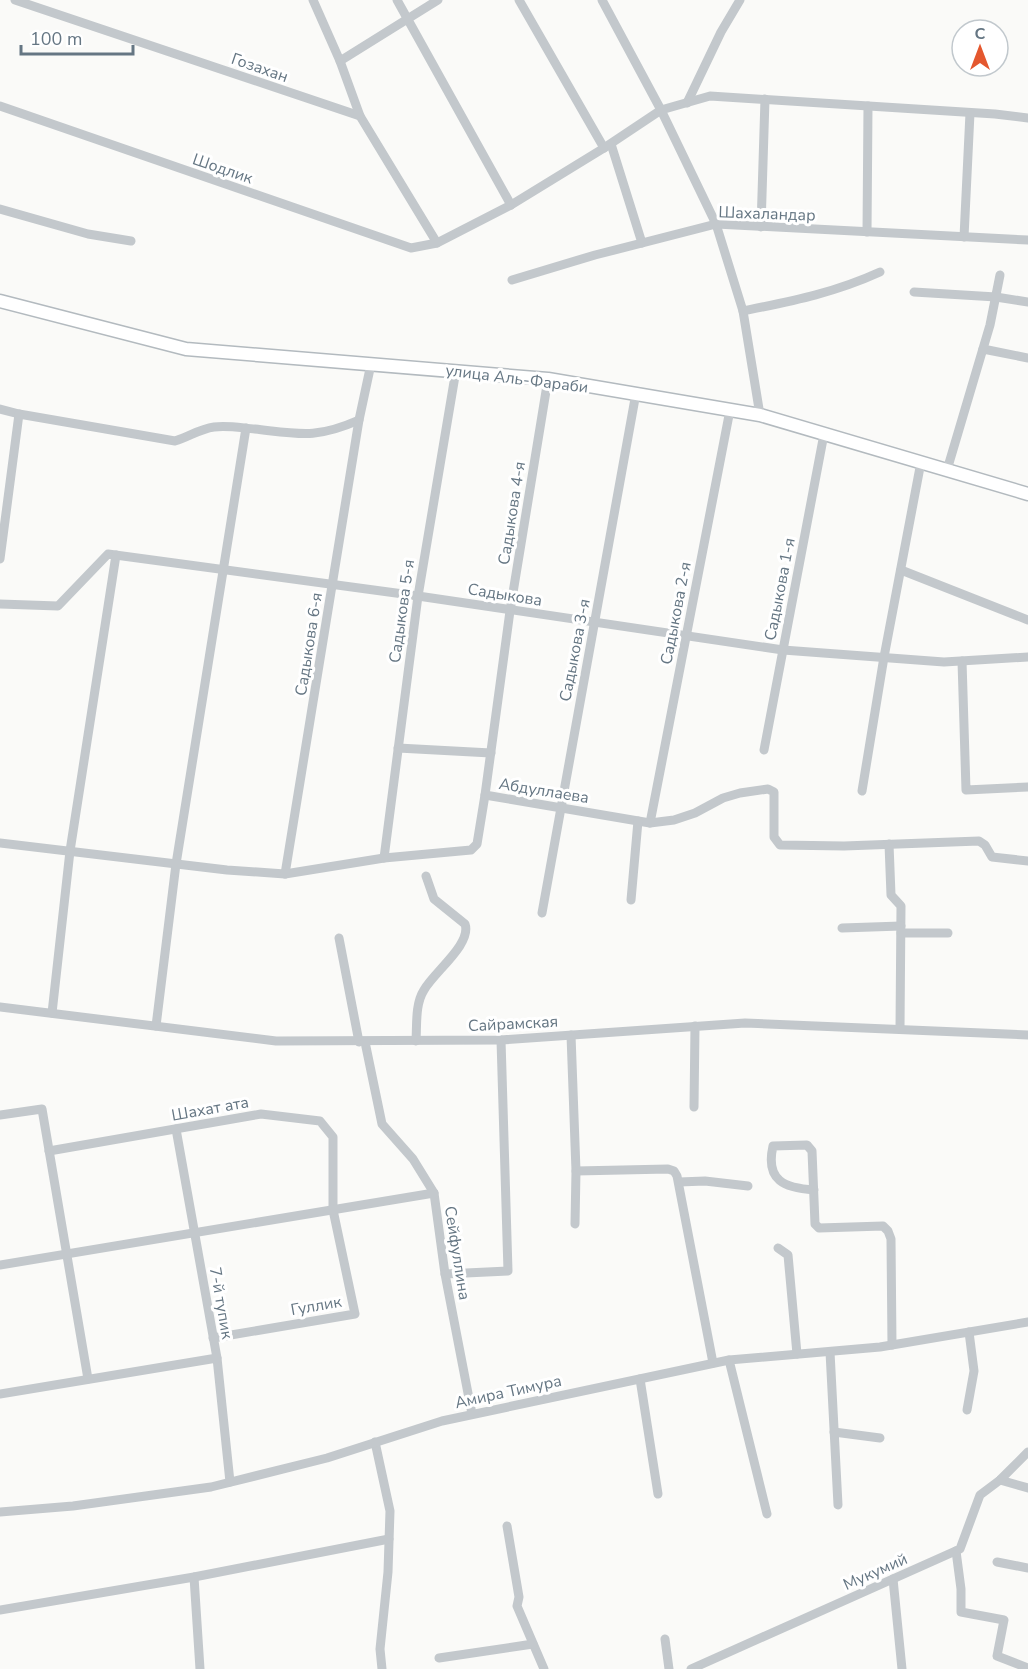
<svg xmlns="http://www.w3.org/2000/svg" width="1028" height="1669" font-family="'Nunito Sans',sans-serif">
	<rect width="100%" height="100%" fill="#fafaf8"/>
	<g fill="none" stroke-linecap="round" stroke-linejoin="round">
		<g stroke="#b3babf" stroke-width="15">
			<path id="secondary" d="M0 301 186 349 548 379 760 415 1028 494"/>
		</g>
		<g stroke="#c3c8cc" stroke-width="9">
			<path d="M15 0 360 116"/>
			<path d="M313 0 340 61 360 116 437 243"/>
			<path d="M397 0 511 205"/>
			<path d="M519 0 604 148"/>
			<path d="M602 0 661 110 716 224 743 311 760 415"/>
			<path d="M340 61 438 0"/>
			<path d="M687 103 721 32 740 0"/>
			<path d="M0 106 411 248 437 243 511 205 604 148 661 110 710 96 995 114 1028 118"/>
			<path d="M611 144 642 243"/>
			<path d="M0 209 88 234 131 241"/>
			<path d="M761 227 765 99"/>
			<path d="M867 232 868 106"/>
			<path d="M964 237 970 113"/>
			<path d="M512 280 595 255 716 224 1028 240"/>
			<path d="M914 292 996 297 1028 302"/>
			<path d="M743 311C792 301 834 293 880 272"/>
			<path d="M983 349 1028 358"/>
			<path d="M0 409 19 414 175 441C189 437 199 429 214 427 227 425 242 428 255 429 300 434 316 439 359 420"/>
			<path d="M947 470 990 325 1000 275"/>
			<path d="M0 559 19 414"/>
			<path d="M901 570 1028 620"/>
			<path d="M0 604 58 606 108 554 418 596 783 650 944 662 1028 657"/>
			<path d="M962 661 966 790 1028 787"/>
			<path d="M398 748 491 753"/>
			<path d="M764 750 824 434"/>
			<path d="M862 791 884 657 921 462"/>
			<path d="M485 795 510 611 548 379"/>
			<path d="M650 823 730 410"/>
			<path d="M0 843 227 870 285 874 384 858 471 850 477 844 485 795 650 823 674 820 695 813 723 798 740 793 768 789 774 792V837L780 845 844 846 979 841 985 845 992 857 1028 861"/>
			<path d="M889 844 891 895 901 906 900 1029"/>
			<path d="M384 858 418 596 456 370"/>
			<path d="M285 874 359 420 371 364"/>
			<path d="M631 900 638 821"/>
			<path d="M542 913 636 393"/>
			<path d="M842 928 901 926"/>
			<path d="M901 933H948"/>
			<path d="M339 938 359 1042"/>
			<path d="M0 1007 276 1041 501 1040 745 1023 1028 1035"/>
			<path d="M52 1013 70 851 116 555"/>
			<path d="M156 1026 176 864 246 428"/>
			<path d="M571 1035 576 1171 668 1169 674 1171 677 1176 713 1363"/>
			<path d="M416 1041C417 1025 415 1004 424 990 434 972 472 944 465 924L434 899 426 876"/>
			<path d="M365 1042 382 1124 413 1159 434 1193 445 1274 472 1414"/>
			<path d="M694 1107 695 1026"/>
			<path d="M0 1115 42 1109 88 1379"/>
			<path d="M176 1129 217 1358 230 1482"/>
			<path d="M49 1151 261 1114 320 1121 333 1137V1210L355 1314 213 1338"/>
			<path d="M679 1182 705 1181 748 1186"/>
			<path d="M814 1190C785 1188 765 1181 773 1146L807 1145 812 1151 815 1224 819 1228 883 1226 888 1231 891 1239 892 1345"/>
			<path d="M575 1224 576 1171"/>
			<path d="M778 1248 788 1255 797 1354"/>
			<path d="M0 1265 434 1193"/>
			<path d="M445 1274 508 1271 501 1040"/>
			<path d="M830 1352 838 1505"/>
			<path d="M729 1360 767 1514"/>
			<path d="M640 1379 658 1494"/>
			<path d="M0 1394 217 1358"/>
			<path d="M967 1410 974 1371 969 1332"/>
			<path d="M834 1432 880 1438"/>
			<path d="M375 1442 390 1511 388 1572 380 1649 382 1669"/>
			<path d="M1000 1480 1028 1488"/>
			<path d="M0 1512 73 1506 211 1487 327 1458 442 1421 729 1360 880 1347 1028 1322"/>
			<path d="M507 1526 519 1597 517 1606 544 1669"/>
			<path d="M956 1551 961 1589V1612L1004 1620 997 1656 1028 1668"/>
			<path d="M997 1562 1028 1568"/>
			<path d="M194 1577 200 1669"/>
			<path d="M893 1579 902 1669"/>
			<path d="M0 1610 194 1577 389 1539"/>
			<path d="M665 1639 669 1669"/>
			<path d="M439 1658 533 1644"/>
			<path d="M691 1669 960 1549 980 1495 1000 1480 1028 1452"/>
		</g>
		<use href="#secondary" stroke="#fff" stroke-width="12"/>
	</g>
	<g text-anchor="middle" stroke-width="6" stroke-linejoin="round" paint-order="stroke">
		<g font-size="16" fill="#657683" stroke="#fff">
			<text transform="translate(260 67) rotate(19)" y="6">Гозахан</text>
			<text transform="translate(223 168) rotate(19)" y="6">Шодлик</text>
			<text transform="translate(767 213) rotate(2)" y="6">Шахаландар</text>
			<text transform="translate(517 378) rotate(7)" y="6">улица Аль-Фараби</text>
			<text transform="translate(511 513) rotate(-81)" y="6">Садыкова 4-я</text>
			<text transform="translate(779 589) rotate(-79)" y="6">Садыкова 1-я</text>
			<text transform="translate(505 594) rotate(9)" y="6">Садыкова</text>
			<text transform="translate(401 611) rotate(-82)" y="6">Садыкова 5-я</text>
			<text transform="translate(675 613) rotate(-79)" y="6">Садыкова 2-я</text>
			<text transform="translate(308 644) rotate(-81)" y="6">Садыкова 6-я</text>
			<text transform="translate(574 650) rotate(-79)" y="6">Садыкова 3-я</text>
			<text transform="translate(544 790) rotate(9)" y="6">Абдуллаева</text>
			<text transform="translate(513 1023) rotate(-3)" y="6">Сайрамская</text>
			<text transform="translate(210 1108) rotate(-10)" y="6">Шахат ата</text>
			<text transform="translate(458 1253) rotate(81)" y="6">Сейфуллина</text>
			<text transform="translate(222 1303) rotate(80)" y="6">7-й тупик</text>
			<text transform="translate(316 1305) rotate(-10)" y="6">Гуллик</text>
			<text transform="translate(508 1391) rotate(-12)" y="6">Амира Тимура</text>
			<text transform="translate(875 1571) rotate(-24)" y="6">Мукумий</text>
		</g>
	</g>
	<g transform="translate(980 48)"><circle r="28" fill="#ffffff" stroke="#c1c8cd" stroke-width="1.5"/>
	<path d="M0-4.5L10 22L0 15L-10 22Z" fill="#e4572e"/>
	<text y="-9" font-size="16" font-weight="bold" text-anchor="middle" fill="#657683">С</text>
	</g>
	<path d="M21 45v9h112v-9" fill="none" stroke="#657683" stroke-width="3"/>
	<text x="30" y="45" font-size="18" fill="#657683" stroke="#ffffff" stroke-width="4.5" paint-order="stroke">100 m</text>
</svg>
